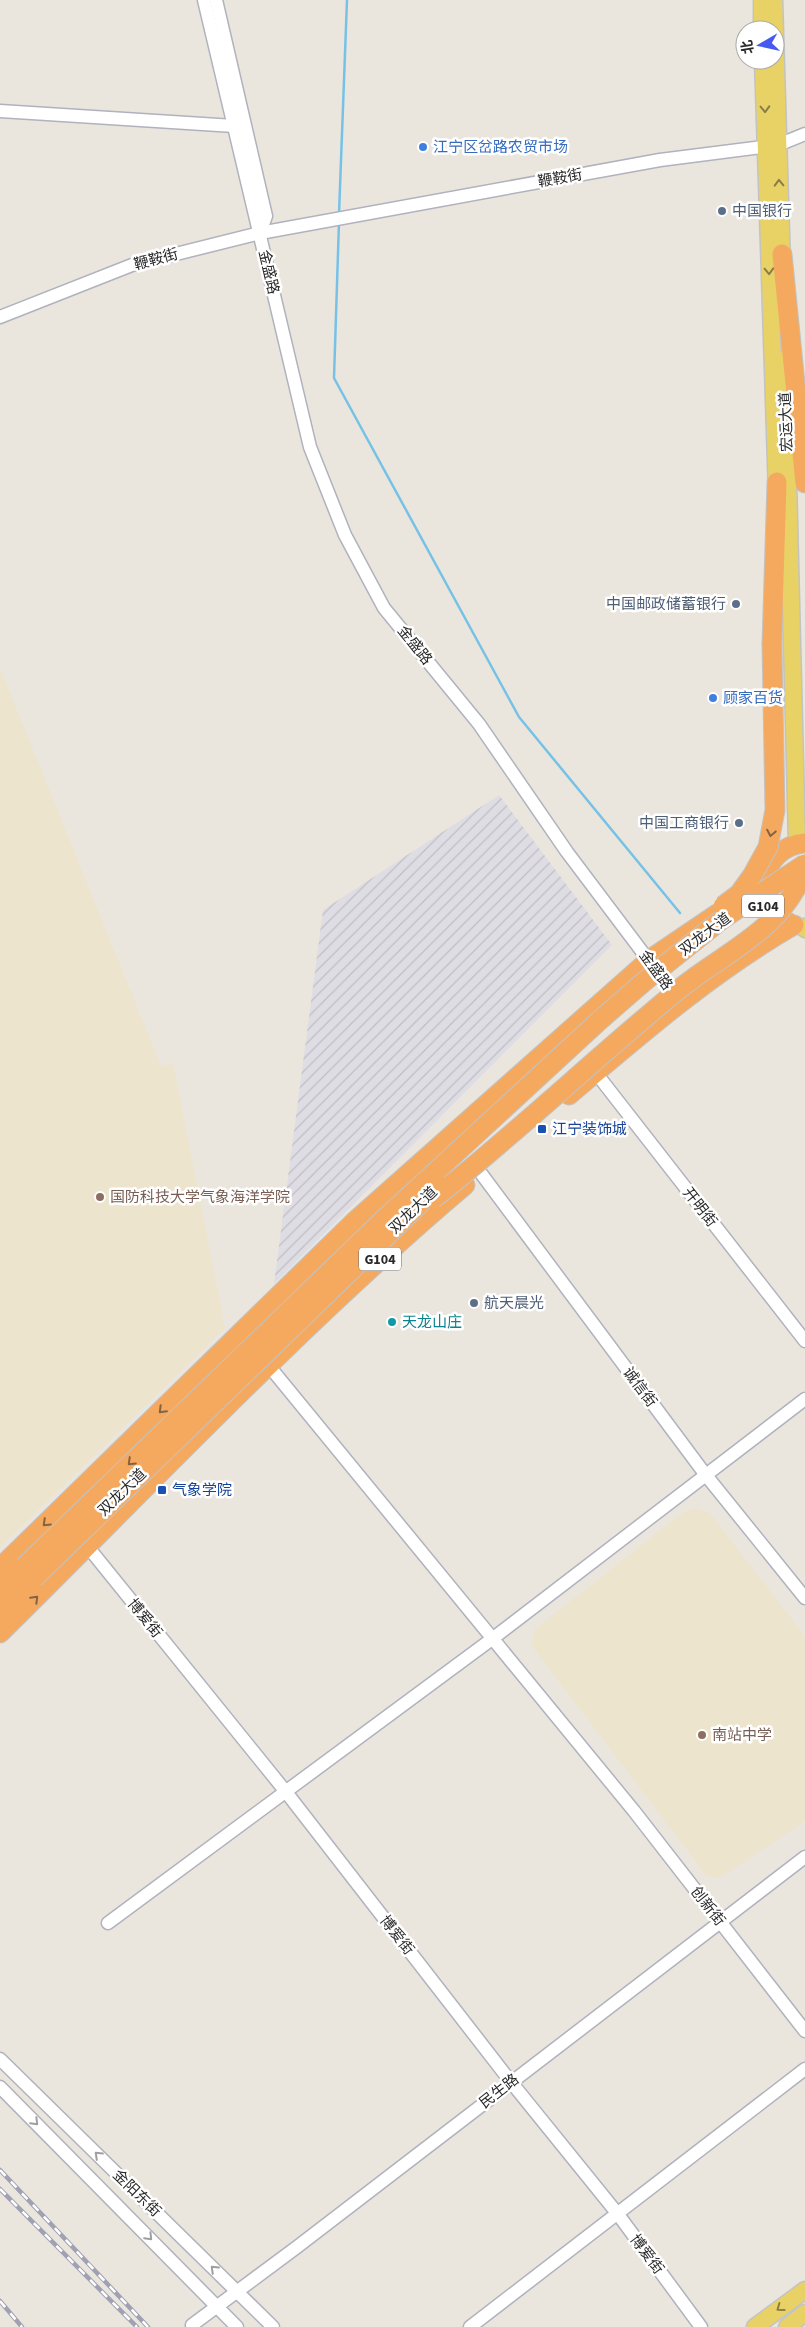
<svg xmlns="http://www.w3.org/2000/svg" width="805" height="2327" font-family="'Source Sans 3','Noto Sans SC',sans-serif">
	<defs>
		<pattern id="industrial-furrows" width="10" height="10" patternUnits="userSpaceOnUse" patternTransform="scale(1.25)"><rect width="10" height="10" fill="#dfdde4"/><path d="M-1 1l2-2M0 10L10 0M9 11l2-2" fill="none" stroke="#c0bec4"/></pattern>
	</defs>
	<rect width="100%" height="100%" fill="#ebe6dd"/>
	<path fill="url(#industrial-furrows)" d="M499 795 612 945 274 1284 323 910Z"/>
	<g fill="#ece4cd">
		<path d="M0 668 161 1066 173 1063 225 1328 0 1547Z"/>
		<path d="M695 1508 710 1513 805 1636V1821L724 1875 715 1878 706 1875 531 1645 535 1629 684 1512Z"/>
	</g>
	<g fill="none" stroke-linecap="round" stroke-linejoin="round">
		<g stroke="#76c2e7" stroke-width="2.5">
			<path d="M339 214 347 0"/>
			<path d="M339 222 334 378 519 717 680 913"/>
		</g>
		<g stroke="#b0b2bd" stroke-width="15">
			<g id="minor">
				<path d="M204 0 310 447 345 535 384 608 479 724 567 852 677 998"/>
				<path d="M216 0 266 216 260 233"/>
				<path d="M0 111 234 126"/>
				<path d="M0 317 132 265 260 233 660 160 778 145 805 134"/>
				<path d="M596 1073 805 1341"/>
				<path d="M480 1172 705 1474 805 1598"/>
				<path d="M269 1366 634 1811 805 2031"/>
				<path d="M88 1547 286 1792 511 2082 617 2213 701 2327"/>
				<path d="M108 1923 492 1639 805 1399"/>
				<path d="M0 2059 273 2327"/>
				<path d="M0 2087 237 2327"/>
				<path d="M192 2325 297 2247 805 1857"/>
				<path d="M470 2327 805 2069"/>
			</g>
		</g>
		<g stroke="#c3c3c3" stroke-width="19">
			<g id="major">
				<path d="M762 0V30"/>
				<path d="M774 0 782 267"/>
				<path d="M763 60 777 495"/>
				<path d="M785 359 797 844"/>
				<path d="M804 927 805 929"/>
				<path d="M755 2327 805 2290"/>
				<path d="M787 2327 805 2313"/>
			</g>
		</g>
		<g stroke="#c3c3c3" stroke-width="21">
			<g id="highway">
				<path d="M782 254 805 483"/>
				<path d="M772 644 777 482"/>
				<path d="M789 923C749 902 761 847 805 843"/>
				<path d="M569 1095C641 1034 712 972 794 925"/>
				<path d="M0 1568 356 1220 649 960 717 914"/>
				<path d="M0 1589 24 1567"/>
				<path d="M0 1610 34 1578"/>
				<path d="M0 1633C153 1482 301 1324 465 1185"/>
			</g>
		</g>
		<use href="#minor" stroke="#fff" stroke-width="12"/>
		<use href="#major" stroke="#e8d265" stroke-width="16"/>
		<use href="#highway" stroke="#f5a95f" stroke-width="19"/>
		<g stroke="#a0a1b3" stroke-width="4.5">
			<g id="rail">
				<path d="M0 2170 148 2327"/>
				<path d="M0 2189 137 2327"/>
				<path d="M0 2301 22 2327"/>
			</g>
		</g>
		<use href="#rail" stroke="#fff" stroke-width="2.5" stroke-dasharray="8" stroke-linecap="butt"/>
		<g stroke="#c3c3c3" stroke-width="21" stroke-linecap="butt">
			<g id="highway-bridge">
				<path d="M723 906 739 894 752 876 768 847 775 810 772 644"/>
				<path d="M433 1199C517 1133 595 1058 678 990 727 950 779 933 805 870"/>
				<path d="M24 1567 381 1222 600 1020 646 980 721 920 805 864"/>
				<path d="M34 1578 439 1185"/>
			</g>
		</g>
		<use href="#highway-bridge" stroke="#f5a95f" stroke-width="19"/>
	</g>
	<defs><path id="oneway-chevron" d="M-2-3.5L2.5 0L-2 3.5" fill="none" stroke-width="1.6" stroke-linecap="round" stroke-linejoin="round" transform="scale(1.25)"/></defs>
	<g stroke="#897e48">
		<use href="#oneway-chevron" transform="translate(765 109) rotate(88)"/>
		<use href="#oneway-chevron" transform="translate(779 183) rotate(-92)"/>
		<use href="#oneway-chevron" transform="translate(769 271) rotate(88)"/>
		<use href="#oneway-chevron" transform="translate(780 2308) rotate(144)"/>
	</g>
	<g stroke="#856342">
		<use href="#oneway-chevron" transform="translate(771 833) rotate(101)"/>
		<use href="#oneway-chevron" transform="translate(162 1410) rotate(135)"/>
		<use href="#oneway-chevron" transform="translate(131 1462) rotate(136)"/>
		<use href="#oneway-chevron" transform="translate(46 1523) rotate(136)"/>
		<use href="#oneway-chevron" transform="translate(35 1599) rotate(-45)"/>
	</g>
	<g stroke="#9f9f9f">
		<use href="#oneway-chevron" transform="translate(35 2122) rotate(45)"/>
		<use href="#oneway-chevron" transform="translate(98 2155) rotate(-136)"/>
		<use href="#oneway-chevron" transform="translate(149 2237) rotate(46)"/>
		<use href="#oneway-chevron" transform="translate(214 2269) rotate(-136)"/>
	</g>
	<g fill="#3f7fe0" stroke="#fff" stroke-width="2">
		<circle cx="423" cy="147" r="5"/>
		<circle cx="713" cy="698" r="5"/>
	</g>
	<g fill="#5c6f8a" stroke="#fff" stroke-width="2">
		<circle cx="722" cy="211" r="5"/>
		<circle cx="736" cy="604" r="5"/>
		<circle cx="739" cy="823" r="5"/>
		<circle cx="474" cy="1303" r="5"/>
	</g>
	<g fill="#1a4fb4" stroke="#fff" stroke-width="2">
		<rect x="537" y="1124" width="10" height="10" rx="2.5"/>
		<rect x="157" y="1485" width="10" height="10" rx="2.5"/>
	</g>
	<g fill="#8d6e63" stroke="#fff" stroke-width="2">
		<circle cx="100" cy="1197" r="5"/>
		<circle cx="702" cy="1735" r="5"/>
	</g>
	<circle fill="#0f9aa8" stroke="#fff" stroke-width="2" cx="392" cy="1322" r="5"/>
	<g text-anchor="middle" stroke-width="5" stroke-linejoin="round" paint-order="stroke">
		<g fill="#fff" stroke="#6a6a6a" stroke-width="1">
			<rect x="742" y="894.5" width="42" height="23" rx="4"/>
			<rect x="359" y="1247.5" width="42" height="23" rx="4"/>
		</g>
		<g font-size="14" font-weight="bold" fill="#2a2a2a">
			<text x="763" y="911">G104</text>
			<text x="380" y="1264">G104</text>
		</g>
		<g font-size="15" fill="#366cbe" stroke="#fff" text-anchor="start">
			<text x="433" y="152">江宁区岔路农贸市场</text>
			<text x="723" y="703">顾家百货</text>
		</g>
		<g font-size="15" fill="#2a2a2a" stroke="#fff">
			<text transform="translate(560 178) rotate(-10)" y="5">鞭鞍街</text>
			<text transform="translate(156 259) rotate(-15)" y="5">鞭鞍街</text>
			<text transform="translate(269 272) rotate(77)" y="5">金盛路</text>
			<text transform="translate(786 422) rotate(-92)" y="5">宏运大道</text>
			<text transform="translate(415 645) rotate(51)" y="5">金盛路</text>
			<text transform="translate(705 934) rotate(-37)" y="5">双龙大道</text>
			<text transform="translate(656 970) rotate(54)" y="5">金盛路</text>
			<text transform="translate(700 1207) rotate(52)" y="5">开明街</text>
			<text transform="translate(413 1210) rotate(-44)" y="5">双龙大道</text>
			<text transform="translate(640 1387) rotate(53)" y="5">诚信街</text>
			<text transform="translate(122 1492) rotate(-44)" y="5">双龙大道</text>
			<text transform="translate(145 1618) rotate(51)" y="5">博爱街</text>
			<text transform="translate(708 1906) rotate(52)" y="5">创新街</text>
			<text transform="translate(397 1935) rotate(52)" y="5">博爱街</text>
			<text transform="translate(499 2091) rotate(-38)" y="5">民生路</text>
			<text transform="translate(137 2193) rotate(44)" y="5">金阳东街</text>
			<text transform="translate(647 2254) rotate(53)" y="5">博爱街</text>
		</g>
		<g font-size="15" fill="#4e5e75" stroke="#fff" text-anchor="start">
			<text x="732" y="216">中国银行</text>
			<text x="726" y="609" text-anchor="end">中国邮政储蓄银行</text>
			<text x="729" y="828" text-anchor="end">中国工商银行</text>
			<text x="484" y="1308">航天晨光</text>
		</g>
		<g font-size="15" fill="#164399" stroke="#fff" text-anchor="start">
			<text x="552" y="1134">江宁装饰城</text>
			<text x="172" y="1495">气象学院</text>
		</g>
		<g font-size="15" fill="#785e54" stroke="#fff" text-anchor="start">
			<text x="110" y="1202">国防科技大学气象海洋学院</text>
			<text x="712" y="1740">南站中学</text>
		</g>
		<g font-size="15" fill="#0d838f" stroke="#fff" text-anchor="start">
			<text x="402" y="1327">天龙山庄</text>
		</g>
	</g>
	<g transform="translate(760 45) rotate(261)"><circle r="24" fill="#ffffff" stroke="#aaaaaa"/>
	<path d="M0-4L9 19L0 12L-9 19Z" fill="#465aef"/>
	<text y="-8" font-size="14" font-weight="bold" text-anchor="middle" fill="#2a2a2a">北</text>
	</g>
</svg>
